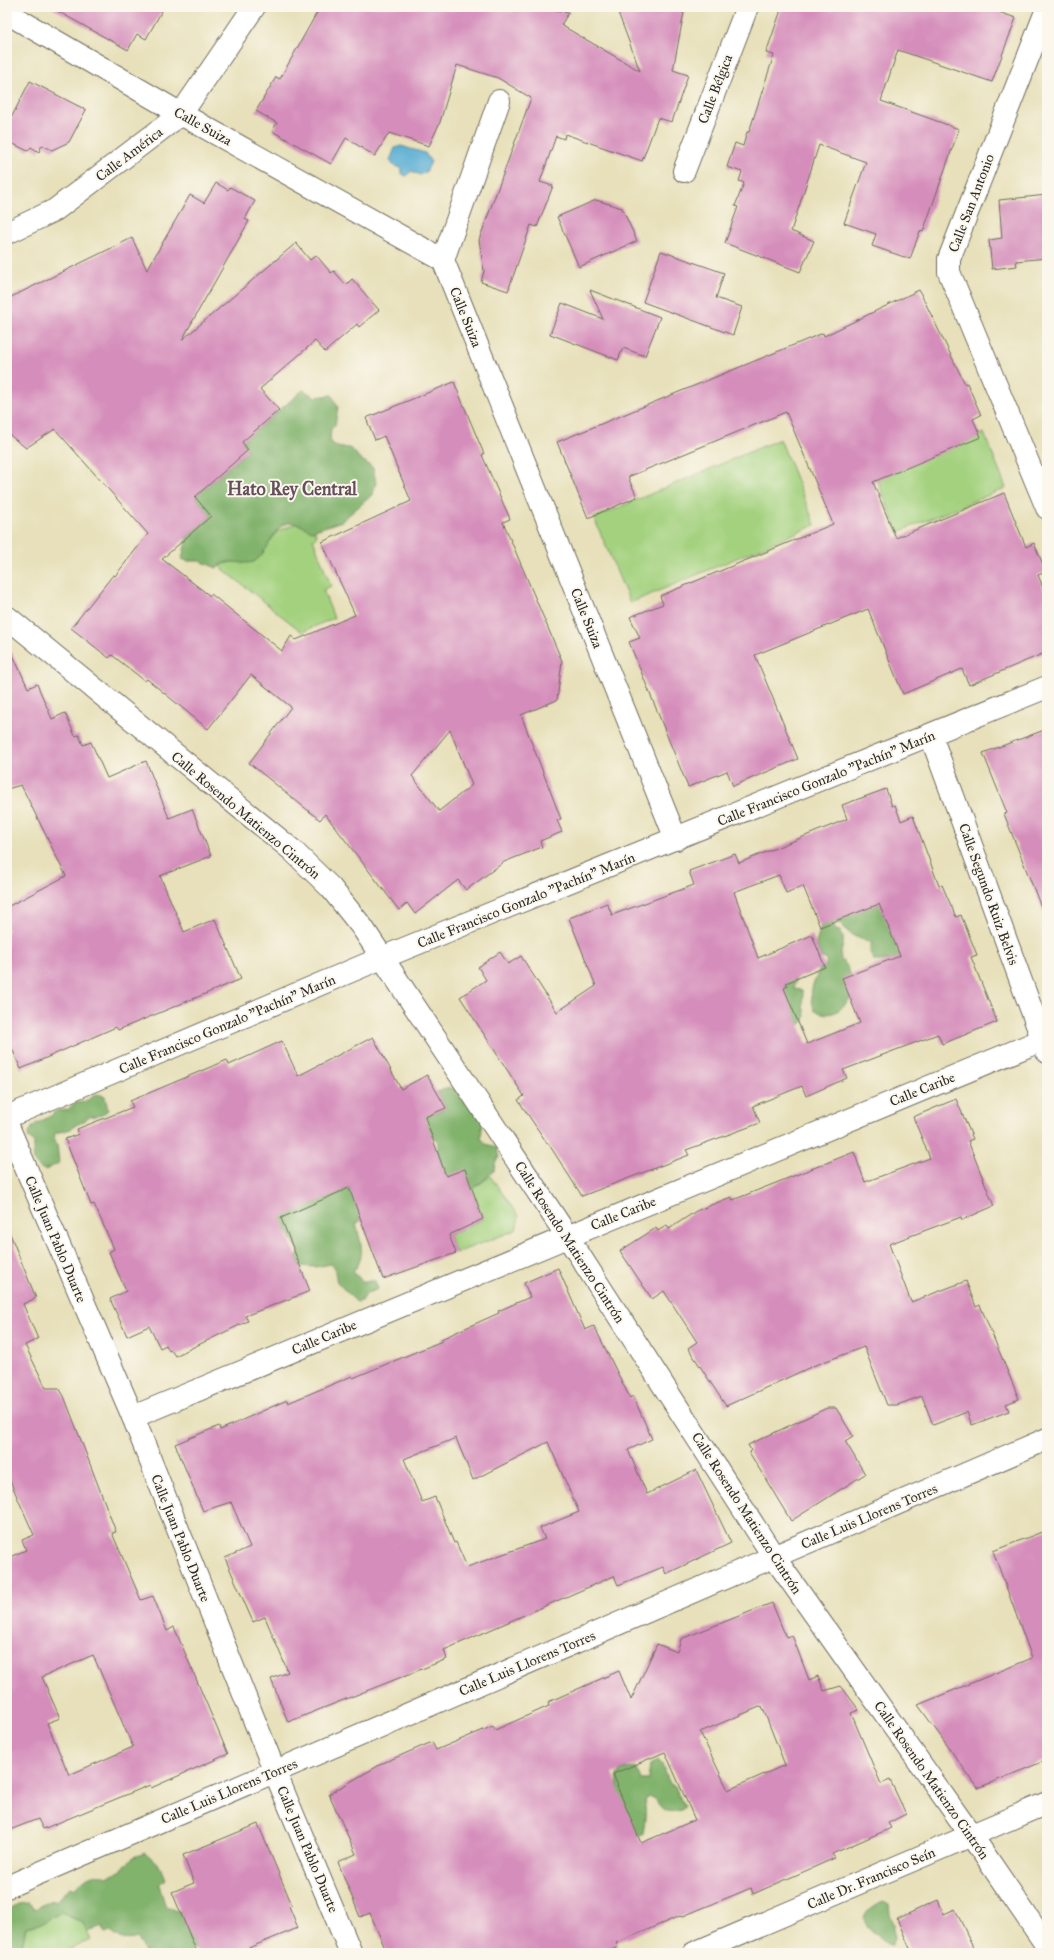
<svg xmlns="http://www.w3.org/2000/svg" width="1054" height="1960" font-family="'IM FELL Great Primer',serif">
	<rect width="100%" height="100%" fill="#fbf7ec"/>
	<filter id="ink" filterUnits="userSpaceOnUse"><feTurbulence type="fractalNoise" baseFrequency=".025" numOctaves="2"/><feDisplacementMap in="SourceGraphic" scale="8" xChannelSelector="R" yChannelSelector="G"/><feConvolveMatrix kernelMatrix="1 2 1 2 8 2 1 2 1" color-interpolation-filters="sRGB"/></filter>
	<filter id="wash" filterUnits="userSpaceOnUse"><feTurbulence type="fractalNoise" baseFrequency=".012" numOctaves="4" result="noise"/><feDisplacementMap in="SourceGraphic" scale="16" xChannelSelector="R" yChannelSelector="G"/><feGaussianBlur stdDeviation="0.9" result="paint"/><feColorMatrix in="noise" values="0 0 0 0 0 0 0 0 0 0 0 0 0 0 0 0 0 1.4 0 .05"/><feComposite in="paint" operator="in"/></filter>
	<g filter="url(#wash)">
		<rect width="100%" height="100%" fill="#e7e0ba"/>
		<g fill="#a3d17e" stroke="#677e54">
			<path d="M984 433 1006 488 898 532 876 477Z"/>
			<path d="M780 439 815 525 630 603 594 518Z"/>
			<path d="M310 518 317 536 313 539 331 586 323 590 334 618 302 632 219 566 231 562H254L278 531Z"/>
			<path d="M490 1176 519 1216 516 1230 456 1253 449 1235 483 1219 472 1190Z"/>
			<path d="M61 1912 83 1923 91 1940 62 1953H53L52 1949 44 1946 34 1950 32 1953H24L21 1950 26 1927 42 1923Z"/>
		</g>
		<g fill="#82b36d" stroke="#566f4c">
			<path d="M303 390 315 397 332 395 338 407 335 426 331 428 330 442 340 448C351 446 353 450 359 458 363 461 369 464 373 468L376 483 372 495 342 521 312 531C306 528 298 523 292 523 274 521 269 553 255 561 244 567 227 556 217 568L200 561H187L182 559 187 537 211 516 195 497 248 450 242 442Z"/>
			<path d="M881 903 901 957 886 961H875C869 955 869 950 872 943 860 938 849 937 842 924L832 922 836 930 841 931C847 946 839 948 841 960 852 967 851 982 854 995 840 1008 837 1019 815 1011 808 991 812 987 820 969L825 967 827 960 821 957 816 944 821 926Z"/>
			<path d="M796 975 794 989 802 990C804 996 802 998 803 1003 804 1017 810 1019 794 1028L778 990 788 986 785 980Z"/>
			<path d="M448 1088 457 1089 483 1118 481 1138 486 1144 496 1147 499 1157 495 1163 494 1171 472 1190 446 1176 438 1154V1142L433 1136 411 1123 446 1108 437 1092Z"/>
			<path d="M97 1094 105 1096 108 1110 102 1115 88 1117C84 1124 75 1123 71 1129L55 1133 54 1142 57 1144 59 1163 45 1170C30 1164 34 1156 34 1142L28 1138C30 1120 47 1122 56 1111L68 1110C77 1099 77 1105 85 1101 90 1100 92 1096 97 1094Z"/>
			<path d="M349 1188 364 1218 356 1224C360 1240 367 1258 353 1271L362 1281H375L378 1289 367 1293 362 1301 357 1302C355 1301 338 1283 337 1282 335 1276 336 1268 331 1264L315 1267 300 1266 296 1256 300 1252 285 1228 277 1231 272 1221Z"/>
			<path d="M658 1760 663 1766 670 1785 675 1787 684 1806 681 1810C664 1814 665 1810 654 1798L648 1797 644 1801C647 1809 644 1826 643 1835L634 1837 568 1808 618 1786 617 1775 620 1771 636 1767 641 1780H648L650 1765Z"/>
			<path d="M146 1853 161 1867 166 1879 159 1884 166 1908H172L183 1913 199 1947 185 1953H144L138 1938C126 1941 120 1940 111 1932L105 1933 102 1926 87 1932 83 1923 61 1912 42 1923 26 1927 21 1950 24 1953H7V1911L18 1904 29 1903 35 1909 50 1901 58 1900 70 1887 76 1889C84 1877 94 1871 107 1877L122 1870 133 1857Z"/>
			<path d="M883 1901 889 1904 890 1915 895 1924 893 1929 895 1938 892 1945C885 1945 882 1939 877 1934 874 1932 871 1931 869 1929 856 1916 873 1906 883 1901Z"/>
		</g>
		<path fill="#57add3" stroke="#416c7f" d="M401 146 425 153 431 162 426 172 420 175 411 171 407 176 402 174 401 168 393 165 390 160 395 148Z"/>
		<g id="blocks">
			<g fill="#d58ebb" fill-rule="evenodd">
				<path d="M50 7H164L146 39 137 34 128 50Z"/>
				<path d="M320 7H493L514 13 517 7H535L569 12 561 25 640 71 616 7H685L673 70 688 75 672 122 658 118 642 161 565 134 564 139 556 136 540 182 553 186 537 227 531 225 508 291 481 282 484 271 479 240 531 98 498 78 457 65 440 122 429 146 389 133 375 156 346 138 331 164 272 131 277 123 256 111 276 77 280 79Z"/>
				<path d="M782 7H984L1016 18 992 82 898 50 881 101 959 129 923 232 920 231 910 259 872 246 876 234 844 223 866 162 819 145 791 231 814 241 800 272 725 243 738 207 735 206 744 183 739 181 742 172 727 167 735 143 743 146 747 132H749L774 55 766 53Z"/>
				<path d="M30 81 86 110 69 142 52 150 42 145 39 152 31 147 28 151 7 141V126Z"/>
				<path d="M216 183 228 190 230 187 255 201 245 219 249 221 182 340 296 243 310 260 316 255 331 273 334 271 346 285 352 279 379 310 359 327 357 324 325 352 315 341 260 389 279 410 242 442 248 450 195 497 211 516 162 559 210 596 211 594 282 651 291 636 296 640 355 615 322 542 411 501 384 436 375 440 366 418 454 382 484 454 482 455 510 519 503 522 562 661 557 700 521 715 561 819 557 820 562 832 540 841 542 847 504 862 466 890 458 880 415 914 407 903 399 910 325 814 320 820 249 763 291 707 251 675 208 729 147 679 145 681 112 655 109 658 71 628 113 575 115 576 148 534 55 429 26 448 7 433V299L132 238 147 270 190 195 204 203ZM450 730 472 785 439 811 412 776Z"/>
				<path d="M1047 195V258L1016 261 1017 266 992 269 989 240 1002 238 999 200Z"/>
				<path d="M596 200 622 208 637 241 579 267 557 217Z"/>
				<path d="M661 251 724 273 716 298 742 307 733 335 643 302Z"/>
				<path d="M590 290 660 317 645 356 623 348 618 360 550 334 562 303 603 319Z"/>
				<path d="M919 290 965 384 967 383 981 415 973 419 981 437 873 482 896 538 1004 493 1026 547 1034 543 1046 572 1038 575 1047 597V652L969 685 962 669 903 694 868 609 755 655 798 759 733 786 727 771 688 787 629 642 640 638 630 617 663 604 660 596 833 524 786 412 628 477 637 497 588 518 557 442 823 333 824 336Z"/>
				<path d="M7 642 28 688 37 684 52 719 65 713 75 736 79 735 83 745 91 742 107 778 146 761 169 818 192 809 211 856 160 876 184 932 215 919 241 979 118 1030 116 1027 21 1069 7 1037V907L66 876 21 785 7 789Z"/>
				<path d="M1047 729V917H1045L1004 814 1007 813 983 753Z"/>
				<path d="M886 789 892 806 895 805 901 821 913 816 939 886 942 885 956 917 961 915 977 955 971 957 997 1022 942 1044 938 1034 843 1070 847 1078 806 1096 802 1086 753 1106 760 1123 686 1150 689 1155 582 1196 548 1143H547L518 1100 524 1096 460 997 486 980 478 967 500 952 508 964 521 956 557 1012 596 986 569 918 607 903 612 915 694 885 689 871 735 854 739 863 847 819 842 805ZM779 875 786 893 803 886 820 927 879 904 900 956 842 978 860 1023 807 1044 784 988 788 986 786 983 825 967 812 935 758 958 734 892Z"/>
				<path d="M373 1037 401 1089 427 1075 446 1108 425 1117 446 1176 465 1169 483 1219 449 1235 456 1253 383 1279 349 1188 281 1218 310 1291 245 1316 248 1321 175 1356 171 1350 169 1351 166 1345 160 1348 149 1326 127 1336 110 1299 126 1291 109 1252 114 1249 94 1204 91 1205 65 1139 79 1134 77 1129 133 1107 130 1101 227 1060 229 1065 282 1041 298 1076Z"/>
				<path d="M956 1099 973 1139 968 1141 994 1206 962 1220 961 1217 889 1244 911 1302 966 1281 976 1307 980 1305 1019 1399 1006 1404 1009 1411 972 1425 967 1412 933 1425 922 1396 897 1405H887L864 1347 813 1366 726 1406 688 1348 697 1342 664 1291 652 1299 620 1251 656 1228 658 1231 667 1225 669 1229 696 1211 731 1197 733 1200 854 1152 865 1182 930 1158 913 1117Z"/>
				<path d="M8 1229 36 1298 23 1304 38 1339 25 1345 46 1388H59L64 1396 116 1532 112 1533 141 1600 153 1596 167 1631 174 1627 228 1754 151 1788 150 1785 43 1829 38 1819 7 1831V1558L26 1550 22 1540 34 1535 7 1474ZM93 1655 133 1747 69 1775 47 1723 60 1718 42 1677Z"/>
				<path d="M558 1268 585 1330 594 1326 630 1398 633 1396 652 1439 628 1450 647 1494 696 1470 731 1543 666 1574 663 1567 618 1585 614 1576 444 1650 447 1659 288 1722 271 1679 288 1672 265 1617 253 1622 225 1558 250 1547 231 1502 203 1511 175 1444 219 1426 220 1430 287 1400 288 1403 352 1376 353 1378 442 1341 441 1339 499 1313 498 1311 530 1297 524 1283ZM456 1438 473 1480 548 1442 579 1512 540 1528 545 1539 467 1567 456 1542 454 1543 435 1497 422 1502 404 1459Z"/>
				<path d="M827 1408H836L853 1436 845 1441 865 1474 791 1521 749 1452 751 1450 748 1445Z"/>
				<path d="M1047 1530V1760L978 1788 918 1705 1032 1658 993 1551Z"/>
				<path d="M772 1603 786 1637 792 1635 809 1680 818 1676 824 1691 841 1686 859 1710 851 1713 881 1784 890 1780 906 1814 888 1823 891 1828 832 1854 835 1858 753 1894 751 1888 681 1917 680 1916 616 1943 618 1947 605 1953H387L370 1913 360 1917 338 1862 356 1854 329 1794 383 1763 432 1742 436 1750 493 1726 495 1730 549 1706 548 1702 619 1671 631 1700 657 1644 677 1652 681 1639ZM762 1706 785 1765 728 1790 700 1732ZM665 1752 695 1820 641 1843 617 1786H618L613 1774Z"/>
				<path d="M258 1824 292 1905 289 1906 298 1928 236 1953H197L172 1892 194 1883 183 1855Z"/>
				<path d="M938 1900 944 1914 955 1909 976 1953H912L897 1919Z"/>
			</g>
		</g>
	</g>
	<g filter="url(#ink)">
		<use href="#blocks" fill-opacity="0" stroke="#6d6a5d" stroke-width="1"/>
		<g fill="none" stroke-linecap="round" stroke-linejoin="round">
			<g stroke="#6d6a5d" stroke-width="24">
				<g id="minor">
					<path d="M1047 9 949 259V272L1047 508"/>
					<path d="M7 13 181 114 443 260 676 839"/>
					<path d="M684 171 747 7"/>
					<path d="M7 233 55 210 181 114 254 7"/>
					<path d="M443 260 499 101"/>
					<path d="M7 617 292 850 331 888 362 927 567 1236 774 1557 971 1835 1047 1946"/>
					<path d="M931 736 1047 1052"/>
					<path d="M7 1117 384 957 1047 687"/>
					<path d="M7 1124 133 1417 275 1772 351 1953"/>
					<path d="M133 1417 1047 1038"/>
					<path d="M7 1887 1047 1439"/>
					<path d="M694 1953 1047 1803"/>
				</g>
			</g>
			<use href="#minor" stroke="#fff" stroke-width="22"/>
		</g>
	</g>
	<g text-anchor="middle" stroke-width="4" stroke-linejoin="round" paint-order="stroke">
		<g font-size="14" fill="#2b2b2b" stroke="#fbf7ec">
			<text transform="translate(715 89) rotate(-69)" y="5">Calle Bélgica</text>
			<text transform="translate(203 126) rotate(29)" y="5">Calle Suiza</text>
			<text transform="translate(129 154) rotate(-37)" y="5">Calle América</text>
			<text transform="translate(971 203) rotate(-69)" y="5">Calle San Antonio</text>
			<text transform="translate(466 317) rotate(68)" y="5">Calle Suiza</text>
			<text transform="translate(587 618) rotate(68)" y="5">Calle Suiza</text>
			<text transform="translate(826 778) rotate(-22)" y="5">Calle Francisco Gonzalo "Pachín" Marín</text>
			<text transform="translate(246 815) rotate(40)" y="5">Calle Rosendo Matienzo Cintrón</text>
			<text transform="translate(989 894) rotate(70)" y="5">Calle Segundo Ruiz Belvis</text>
			<text transform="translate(526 900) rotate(-22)" y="5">Calle Francisco Gonzalo "Pachín" Marín</text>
			<text transform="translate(227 1024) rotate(-23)" y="5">Calle Francisco Gonzalo "Pachín" Marín</text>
			<text transform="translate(922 1089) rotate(-22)" y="5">Calle Caribe</text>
			<text transform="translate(623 1213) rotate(-22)" y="5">Calle Caribe</text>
			<text transform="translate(56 1239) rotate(67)" y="5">Calle Juan Pablo Duarte</text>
			<text transform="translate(570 1242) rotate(57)" y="5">Calle Rosendo Matienzo Cintrón</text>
			<text transform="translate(324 1337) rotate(-23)" y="5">Calle Caribe</text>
			<text transform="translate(747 1513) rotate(57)" y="5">Calle Rosendo Matienzo Cintrón</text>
			<text transform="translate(869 1516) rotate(-23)" y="5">Calle Luis Llorens Torres</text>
			<text transform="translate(181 1538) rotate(68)" y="5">Calle Juan Pablo Duarte</text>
			<text transform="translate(527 1663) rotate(-23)" y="5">Calle Luis Llorens Torres</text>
			<text transform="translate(932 1780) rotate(55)" y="5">Calle Rosendo Matienzo Cintrón</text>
			<text transform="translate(229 1791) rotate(-23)" y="5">Calle Luis Llorens Torres</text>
			<text transform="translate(308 1849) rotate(67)" y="5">Calle Juan Pablo Duarte</text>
			<text transform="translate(871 1878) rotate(-23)" y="5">Calle Dr. Francisco Seín</text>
		</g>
		<g font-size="18" font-weight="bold" fill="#664e5d" stroke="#fbf7ec">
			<text x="292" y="495">Hato Rey Central</text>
		</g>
	</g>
	<rect width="1054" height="1960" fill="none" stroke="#fbf7ec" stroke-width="24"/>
</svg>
